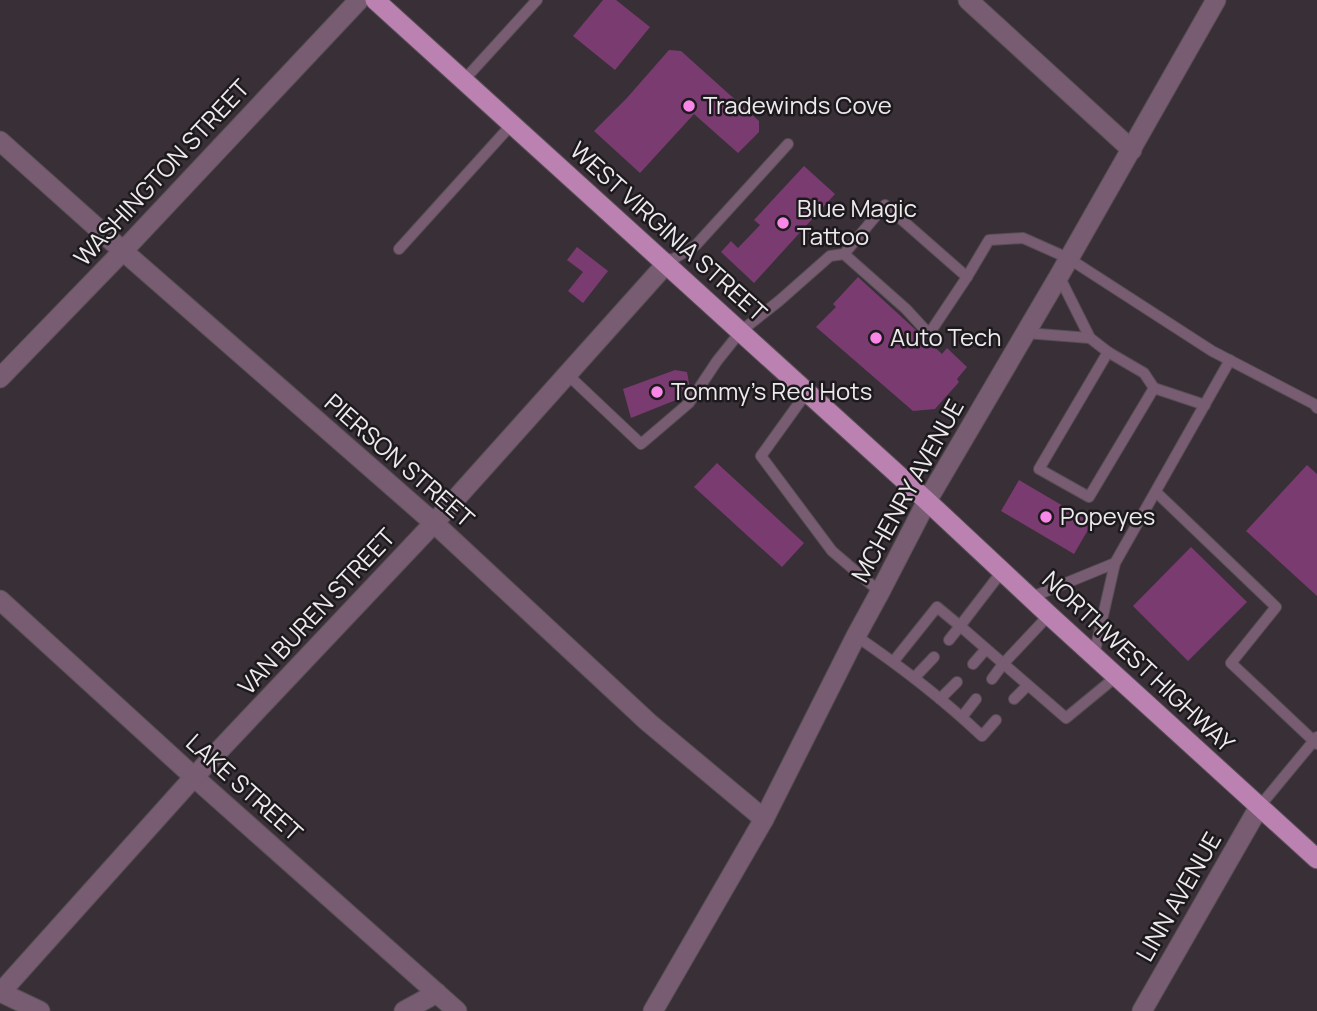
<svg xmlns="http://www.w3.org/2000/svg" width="1317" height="1011" font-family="Manrope,sans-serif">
	<rect width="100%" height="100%" fill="#393037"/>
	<g fill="#793b70">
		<path d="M603 0H616L650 27 615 70 573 36Z"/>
		<path d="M669 50 681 51 759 121V132L738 153 694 114 640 173 594 131 626 99Z"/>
		<path d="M804 166 835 194 754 283 721 252 731 241 738 248 760 225 754 220Z"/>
		<path d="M577 247 608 271 583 303 568 291 583 272 567 260Z"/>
		<path d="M858 277 942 354 947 348 967 367 957 379 959 382 935 409 913 411 816 327 836 307 833 304Z"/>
		<path d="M675 370 687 372 691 394 631 418 623 389Z"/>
		<path d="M717 463 804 543 782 567 694 487Z"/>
		<path d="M1307 465 1317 474V596L1246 531Z"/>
		<path d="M1019 480 1092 523 1074 554 1001 511Z"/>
		<path d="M1191 547 1247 602 1188 661 1133 606Z"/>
	</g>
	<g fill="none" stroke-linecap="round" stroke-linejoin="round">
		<g stroke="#564e54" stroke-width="12">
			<g id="service">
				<path d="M464 80 537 0"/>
				<path d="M399 249 512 124"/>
				<path d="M844 254 906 309 929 334 967 277"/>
				<path d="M667 263 696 245 788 144"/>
				<path d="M1059 276 1090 338 1108 352 1039 469 1089 497 1154 388 1205 405"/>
				<path d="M1026 333 1090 338"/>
				<path d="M1108 352 1144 373 1154 388"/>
				<path d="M568 375 641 444 689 403 717 361 741 331 779 301 830 256 844 254 885 205 967 277 989 240 1023 238 1068 258 1212 351 1314 404 1317 408"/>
				<path d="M807 392 761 456 832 551 880 592"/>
				<path d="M1156 492 1276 607 1231 663 1317 744"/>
				<path d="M1115 563 1230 360"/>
				<path d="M1003 570 960 626 1066 718 1117 676"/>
				<path d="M1032 597 1115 563 1094 655"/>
				<path d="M856 636C900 666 943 699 982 736L996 720"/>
				<path d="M893 662 937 607 960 626 949 640"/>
				<path d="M973 664 986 649"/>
				<path d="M914 678 934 657"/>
				<path d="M992 679 1003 664 1049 615"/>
				<path d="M940 699 957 682"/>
				<path d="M1014 699 1027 686"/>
				<path d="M962 717 976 699"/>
				<path d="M1259 807 1317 737"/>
			</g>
		</g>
		<g stroke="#564e54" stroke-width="21">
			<g id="minor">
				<path d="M968 0 1132 150"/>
				<path d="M0 141 123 251 434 523 648 722 764 819"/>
				<path d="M0 378 123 251 359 0"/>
				<path d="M0 600 194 777 457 1011"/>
				<path d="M0 992 40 1011"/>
				<path d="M1 992 194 777 434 523 667 263"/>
				<path d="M404 1011 437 993"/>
				<path d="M1142 1011 1259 807"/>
			</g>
		</g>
		<g stroke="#564e54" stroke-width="21">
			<path id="tertiary" d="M653 1011 764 819 856 636 880 592 927 501 1059 276 1216 0"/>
		</g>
		<g stroke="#564e54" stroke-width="21">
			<path id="primary" d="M375 0 927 501 1049 615 1317 859"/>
		</g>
		<use href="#service" stroke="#785c72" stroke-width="10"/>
		<use href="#minor" stroke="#785c72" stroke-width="19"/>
		<use href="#tertiary" stroke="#785c72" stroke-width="19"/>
		<use href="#primary" stroke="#bb81b1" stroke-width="19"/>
	</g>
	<g fill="#f987e8" stroke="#1d1a1d" stroke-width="2.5">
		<circle cx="689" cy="106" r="7"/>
		<circle cx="783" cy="223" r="7"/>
		<circle cx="876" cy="338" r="7"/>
		<circle cx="657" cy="392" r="7"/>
		<circle cx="1046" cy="517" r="7"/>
	</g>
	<g text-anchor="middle" stroke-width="5" stroke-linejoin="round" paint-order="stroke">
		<g font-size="24" fill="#eee9ed" stroke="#1d1a1d" text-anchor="start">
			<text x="703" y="114">Tradewinds Cove</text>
			<text x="797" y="217">Blue Magic<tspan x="797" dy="28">Tattoo</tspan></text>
			<text x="890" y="346">Auto Tech</text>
			<text x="671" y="400">Tommy's Red Hots</text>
			<text x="1060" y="525">Popeyes</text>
		</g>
		<g font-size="24" fill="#eee9ed" stroke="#1d1a1d">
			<text transform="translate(162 173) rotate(-47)" y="8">WASHINGTON STREET</text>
			<text transform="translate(668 232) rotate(42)" y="8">WEST VIRGINIA STREET</text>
			<text transform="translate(399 461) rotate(41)" y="8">PIERSON STREET</text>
			<text transform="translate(908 491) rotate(-61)" y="8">MCHENRY AVENUE</text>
			<text transform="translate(317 612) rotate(-47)" y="8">VAN BUREN STREET</text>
			<text transform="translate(1138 662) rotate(43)" y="8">NORTHWEST HIGHWAY</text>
			<text transform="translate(244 788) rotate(42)" y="8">LAKE STREET</text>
			<text transform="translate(1179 897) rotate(-60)" y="8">LINN AVENUE</text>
		</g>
	</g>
</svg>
